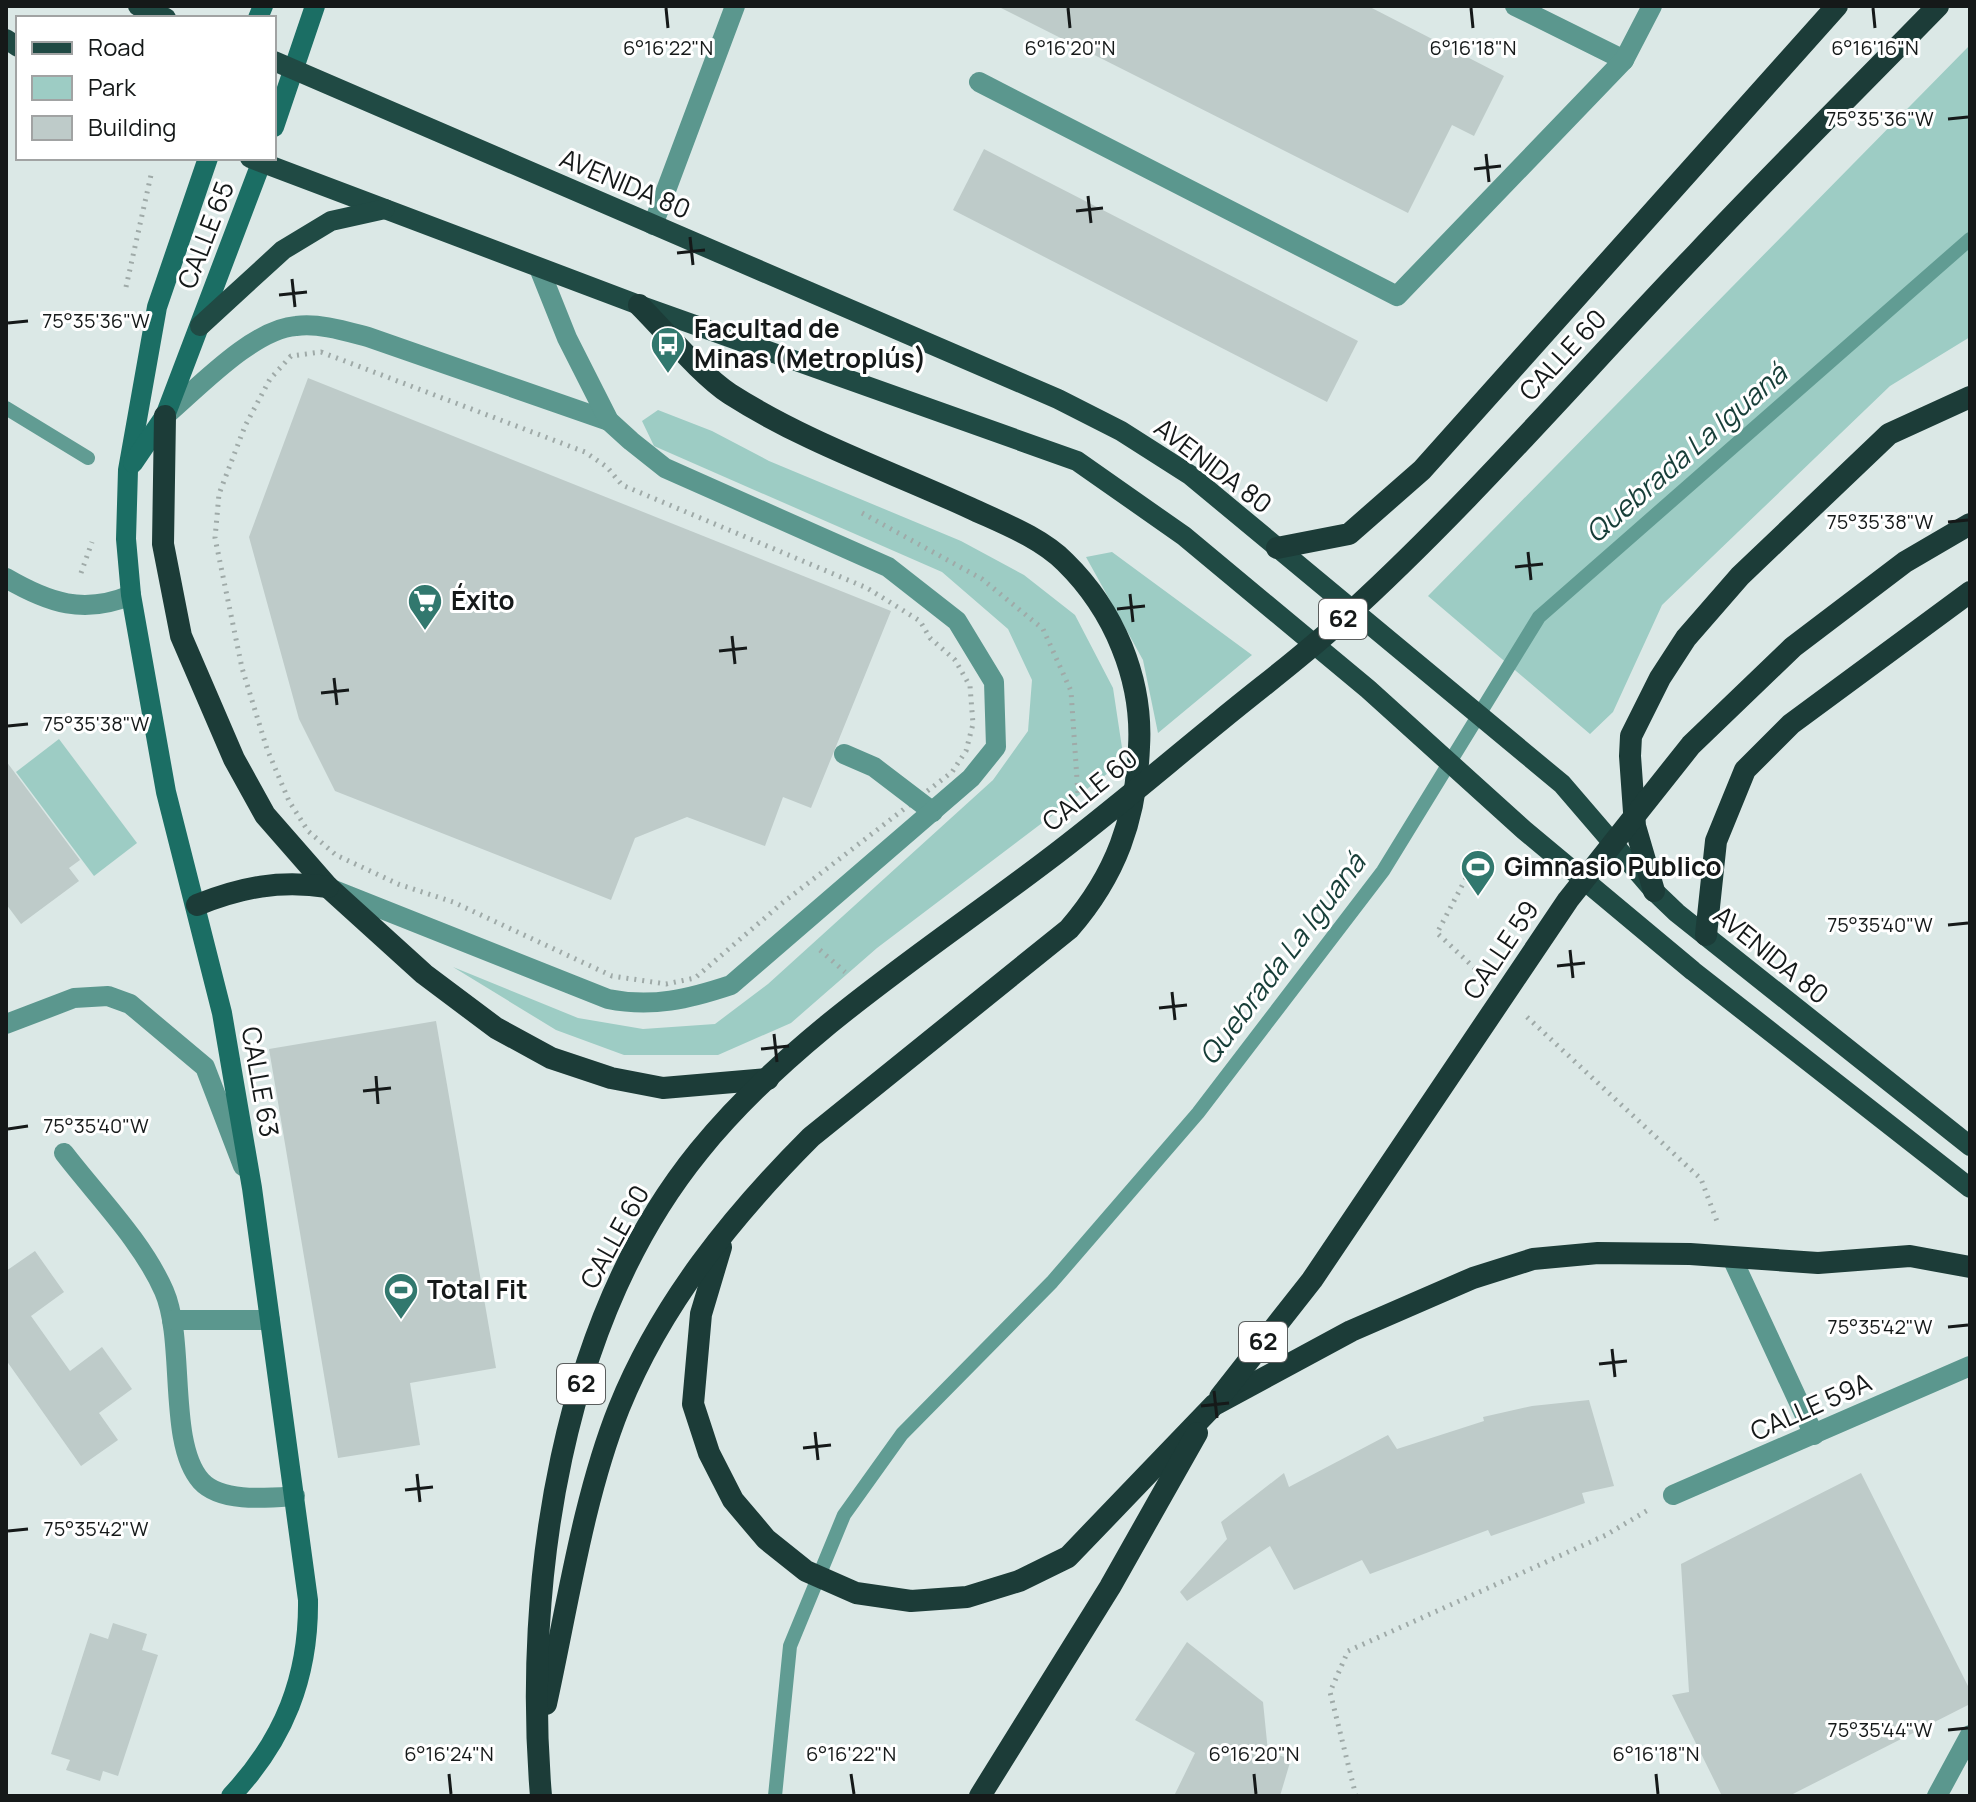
<svg xmlns="http://www.w3.org/2000/svg" width="1976" height="1802" font-family="Manrope,sans-serif">
	<rect width="100%" height="100%" fill="#dbe8e6"/>
	<g fill="#9dccc4">
		<path d="M1970 45V337L1890 386 1662 605 1613 712 1590 734 1428 596Z"/>
		<path d="M658 410 712 431 769 461 961 541 1024 575 1075 615 1113 688 1124 761 877 948 791 1023 718 1055H624L556 1030 453 967 578 1018 643 1029 715 1024 768 984 993 780 1028 731 1032 680 1008 629 942 572 654 446 642 421Z"/>
		<path d="M1112 552 1252 655 1158 733 1143 660 1086 557Z"/>
		<path d="M59 739 137 843 94 876 16 772Z"/>
	</g>
	<g fill="none" stroke-linecap="round" stroke-linejoin="round">
		<g stroke="#619c93" stroke-width="14">
			<path d="M6 408 88 458"/>
			<path d="M775 1796 790 1646 844 1515 902 1434 1052 1282 1198 1113 1383 871 1539 617 1970 239"/>
		</g>
	</g>
	<g fill="#becbc9">
		<path d="M997 6H1368L1504 76 1474 136 1452 125 1408 213Z"/>
		<path d="M984 149 1358 341 1327 402 953 210Z"/>
		<path d="M308 378 891 611 811 808 783 797 765 846 687 817 635 838 611 900 335 791 299 719 249 537Z"/>
		<path d="M6 761 80 860 69 868 79 881 21 924 6 904Z"/>
		<path d="M436 1021 496 1368 410 1383 420 1445 338 1458 269 1049Z"/>
		<path d="M35 1251 64 1292 31 1316 70 1371 102 1347 132 1389 99 1413 118 1440 81 1466 6 1360V1271Z"/>
		<path d="M1589 1400 1614 1486 1582 1493 1585 1503 1491 1536 1488 1530 1370 1574 1362 1560 1294 1590 1270 1546 1187 1601 1180 1592 1227 1539 1221 1522 1284 1473 1289 1487 1388 1435 1397 1449 1484 1421 1483 1417 1532 1406Z"/>
		<path d="M1861 1473 1970 1690V1704L1789 1796H1722L1672 1695 1689 1692 1681 1564Z"/>
		<path d="M113 1623 147 1634 142 1650 158 1655 118 1776 103 1771 100 1781 66 1770 70 1760 51 1754 90 1633 108 1639Z"/>
		<path d="M1187 1642 1263 1702 1268 1752 1291 1759 1280 1796H1174L1195 1753 1135 1720Z"/>
	</g>
	<g fill="none" stroke-linecap="round" stroke-linejoin="round">
		<g stroke="#9faaa8" stroke-width="5" stroke-dasharray="2 6" stroke-linecap="butt">
			<path d="M126 287 151 175"/>
			<path d="M321 352 585 452 607 467 622 485 867 588 920 621 930 638 955 660 970 686 973 724 966 751 952 772 781 904 695 978 666 984 612 976 453 902 398 884 336 855 308 831 289 801 267 749 242 668 215 538 219 494 245 426 270 379 291 356Z"/>
			<path d="M862 513 982 579 1043 629 1071 691 1078 794"/>
			<path d="M81 573 92 542"/>
			<path d="M820 950 845 972"/>
			<path d="M1481 974 1437 933 1483 846"/>
			<path d="M1527 1017 1701 1179 1718 1224"/>
			<path d="M1356 1796 1330 1692 1348 1651 1606 1535 1648 1510"/>
		</g>
		<g stroke="#5b978e" stroke-width="20">
			<path d="M1515 6 1624 60"/>
			<path d="M979 82 1397 296 1624 60 1652 6"/>
			<path d="M653 225 735 6"/>
			<path d="M165 416C198 388 253 329 296 326 320 323 345 331 368 337L609 421"/>
			<path d="M844 754 874 767 933 812"/>
			<path d="M334 890 608 999C652 1008 689 999 731 985L971 778 996 747 994 682 957 621 888 567 665 468 631 441 609 421 567 338 539 268"/>
			<path d="M64 1153C97 1196 142 1241 164 1291 186 1341 167 1443 201 1481 221 1503 268 1498 295 1496"/>
			<path d="M1732 1258 1814 1435"/>
			<path d="M172 1320H270"/>
			<path d="M1937 1796 1970 1735"/>
		</g>
		<g stroke="#5b978e" stroke-width="20">
			<path d="M6 578C49 603 84 615 131 595"/>
			<path d="M6 1024 74 998 108 996 130 1004 205 1067 243 1166"/>
			<path d="M1673 1495 1970 1366"/>
		</g>
		<g stroke="#1b6e64" stroke-width="20">
			<path d="M258 18 263 6"/>
			<path d="M274 127 315 6"/>
			<path d="M208 158 157 307 128 470 126 539 131 595 166 792 222 1013 252 1188 308 1600C309 1677 284 1740 231 1796"/>
			<path d="M133 463 165 416 263 158"/>
		</g>
		<g stroke="#204a44" stroke-width="20">
			<path d="M138 6 166 18"/>
			<path d="M6 39 18 47"/>
			<path d="M274 61 1058 399 1121 431 1190 475 1562 784 1654 891 1677 913 1970 1146"/>
			<path d="M250 158 639 305 1077 461 1184 536 1368 689 1524 830 1693 971 1970 1188"/>
			<path d="M200 326 283 250 331 221 385 209"/>
		</g>
		<g stroke="#1c3c38" stroke-width="22">
			<path d="M165 416 163 544 181 636 234 759 265 815 328 887 424 974 496 1028 551 1058 611 1078 663 1088 768 1079"/>
			<path d="M1277 548 1349 534 1422 470 1837 6"/>
			<path d="M1654 891 1635 826 1630 756 1631 736 1660 678 1686 638 1740 576 1889 434 1970 397"/>
			<path d="M197 905C242 887 279 880 328 887"/>
			<path d="M1706 935 1716 841 1745 770 1791 724 1970 592"/>
			<path d="M721 1247 701 1314 693 1404 709 1453 733 1500 766 1539 806 1571 856 1593 911 1601 967 1597 1019 1581 1068 1557 1214 1405 1351 1331 1473 1278 1533 1259 1598 1253 1690 1254 1818 1263 1910 1256 1970 1267"/>
			<path d="M1220 1397 1312 1280 1568 900 1691 745 1793 647 1905 562 1970 524"/>
			<path d="M546 1704C567 1609 583 1498 619 1408 661 1304 732 1216 811 1137L1069 929C1116 875 1136 819 1139 747 1143 679 1114 610 1065 562 1040 537 1002 523 970 508 890 471 805 442 730 394 701 375 665 331 639 305"/>
			<path d="M541 1796C523 1584 561 1321 699 1151 791 1037 929 950 1045 862 1105 817 1163 767 1221 720 1261 687 1303 656 1341 621 1467 507 1579 376 1697 253 1776 169 1858 88 1938 6"/>
			<path d="M980 1796 1110 1587 1197 1433"/>
		</g>
	</g>
	<path fill="none" stroke="#151919" stroke-width="3" d="M666 8 668 28M1068 8 1070 28M1471 8 1473 28M1873 8 1875 28M1948 119 1968 117M1486 154 1489 182M1474 169 1501 166M1088 196 1091 223M1076 211 1103 208M690 237 693 265M677 253 705 250M292 279 295 307M279 295 307 292M8 323 28 321M1948 522 1968 520M1528 552 1531 580M1515 567 1543 564M1130 594 1133 622M1117 609 1145 606M732 636 735 664M719 651 747 648M334 678 337 705M321 693 349 690M8 726 28 724M1948 925 1968 923M1570 950 1573 978M1557 966 1585 963M1172 992 1175 1020M1159 1008 1187 1005M774 1034 777 1062M761 1049 789 1046M376 1076 378 1104M363 1091 391 1088M8 1129 28 1126M1948 1327 1968 1325M1612 1349 1615 1377M1599 1364 1627 1361M1214 1391 1217 1418M1201 1406 1229 1403M815 1432 818 1460M803 1448 831 1445M417 1474 420 1502M405 1490 433 1487M8 1531 28 1529M1948 1730 1968 1728M449 1774 451 1794M851 1774 854 1794M1254 1774 1256 1794M1656 1774 1658 1794"/>
	<defs>
		<g id="bus-pin" transform="scale(1.8)"><path d="M0 17L-7.5 6A9.5 9.5 0 1 1 7.5 6Z" fill="#32786e" stroke="#fff"/><path d="M-5-6H5V4H4V6H2V4H-2V6H-4V4H-5ZM-3.5-4V0h7V-4ZM-3.5 1.2v1.5H-2V1.2ZM2 1.2v1.5H3.5V1.2Z" fill="#fff"/></g>
		<g id="supermarket-pin" transform="scale(1.8)"><path d="M0 17L-7.5 6A9.5 9.5 0 1 1 7.5 6Z" fill="#32786e" stroke="#fff"/><path d="M-6-5.5h2.5l.6 2H6L4.5 2H-2.5L-4.4-4H-6ZM-1.5 3.2a1.3 1.3 0 1 0 .1 0ZM3 3.2a1.3 1.3 0 1 0 .1 0Z" fill="#fff"/></g>
		<g id="stadium-pin" transform="scale(1.8)"><path d="M0 17L-7.5 6A9.5 9.5 0 1 1 7.5 6Z" fill="#32786e" stroke="#fff"/><path d="M0-5a6.5 5 0 1 0 0 10a6.5 5 0 1 0 0-10ZM-3.5-1.8h7v3.6h-7Z" fill="#fff"/></g>
	</defs>
	<g fill-rule="evenodd">
		<use href="#bus-pin" x="668" y="344"/>
		<use href="#supermarket-pin" x="425" y="601"/>
		<use href="#stadium-pin" x="1478" y="867"/>
		<use href="#stadium-pin" x="401" y="1290"/>
	</g>
	<g text-anchor="middle" stroke-width="6" stroke-linejoin="round" paint-order="stroke">
		<g fill="#fff" stroke="#5b5e5e" stroke-width="2">
			<rect x="1319" y="599" width="48" height="40" rx="6"/>
			<rect x="1239" y="1322" width="48" height="40" rx="6"/>
			<rect x="557" y="1364" width="48" height="40" rx="6"/>
		</g>
		<g font-size="24" font-weight="bold" fill="#151919">
			<text x="1343" y="627">62</text>
			<text x="1263" y="1350">62</text>
			<text x="581" y="1392">62</text>
		</g>
		<g font-size="26" fill="#151919" stroke="#fff">
			<text transform="translate(625 184) rotate(23)" y="9">AVENIDA 80</text>
			<text transform="translate(206 235) rotate(-69)" y="9">CALLE 65</text>
			<text transform="translate(1563 355) rotate(-47)" y="9">CALLE 60</text>
			<text transform="translate(1213 466) rotate(37)" y="9">AVENIDA 80</text>
			<text transform="translate(1090 790) rotate(-39)" y="9">CALLE 60</text>
			<text transform="translate(1501 950) rotate(-56)" y="9">CALLE 59</text>
			<text transform="translate(1771 955) rotate(39)" y="9">AVENIDA 80</text>
			<text transform="translate(260 1082) rotate(80)" y="9">CALLE 63</text>
			<text transform="translate(615 1237) rotate(-61)" y="9">CALLE 60</text>
			<text transform="translate(1811 1407) rotate(-24)" y="9">CALLE 59A</text>
		</g>
		<g font-size="26" font-weight="bold" fill="#151919" stroke="#fff" text-anchor="start">
			<text x="694" y="338">Facultad de<tspan x="694" dy="30">Minas (Metroplús)</tspan></text>
			<text x="451" y="610">Éxito</text>
			<text x="1504" y="876">Gimnasio Publico</text>
			<text x="427" y="1299">Total Fit</text>
		</g>
		<g font-size="28" font-style="italic" fill="#173e38" stroke="#fff">
			<text transform="translate(1686 453) rotate(-41)" y="10">Quebrada La Iguaná</text>
			<text transform="translate(1282 959) rotate(-53)" y="10">Quebrada La Iguaná</text>
		</g>
	</g>
	<g font-size="20" text-anchor="middle" fill="#151919" stroke="#fff" stroke-width="6" stroke-linejoin="round" paint-order="stroke">
		<text x="668" y="55">6°16'22"N</text>
		<text x="1070" y="55">6°16'20"N</text>
		<text x="1473" y="55">6°16'18"N</text>
		<text x="1875" y="55">6°16'16"N</text>
		<text x="1880" y="126">75°35'36"W</text>
		<text x="96" y="328">75°35'36"W</text>
		<text x="1880" y="529">75°35'38"W</text>
		<text x="96" y="731">75°35'38"W</text>
		<text x="1880" y="932">75°35'40"W</text>
		<text x="96" y="1133">75°35'40"W</text>
		<text x="1880" y="1334">75°35'42"W</text>
		<text x="96" y="1536">75°35'42"W</text>
		<text x="1880" y="1737">75°35'44"W</text>
		<text x="449" y="1761">6°16'24"N</text>
		<text x="851" y="1761">6°16'22"N</text>
		<text x="1254" y="1761">6°16'20"N</text>
		<text x="1656" y="1761">6°16'18"N</text>
	</g>
	<rect width="1976" height="1802" fill="none" stroke="#151919" stroke-width="16"/>
	<rect x="16" y="16" width="260" height="144" fill="#ffffff" stroke="#a1a3a3" stroke-width="2"/>
	<rect x="32" y="42" width="40" height="12" fill="#204a44" stroke="#a1a3a3" stroke-width="2"/>
	<text x="88" y="56" font-size="24" fill="#151919">Road</text>
	<rect x="32" y="76" width="40" height="24" fill="#9dccc4" stroke="#a1a3a3" stroke-width="2"/>
	<text x="88" y="96" font-size="24" fill="#151919">Park</text>
	<rect x="32" y="116" width="40" height="24" fill="#becbc9" stroke="#a1a3a3" stroke-width="2"/>
	<text x="88" y="136" font-size="24" fill="#151919">Building</text>
</svg>
